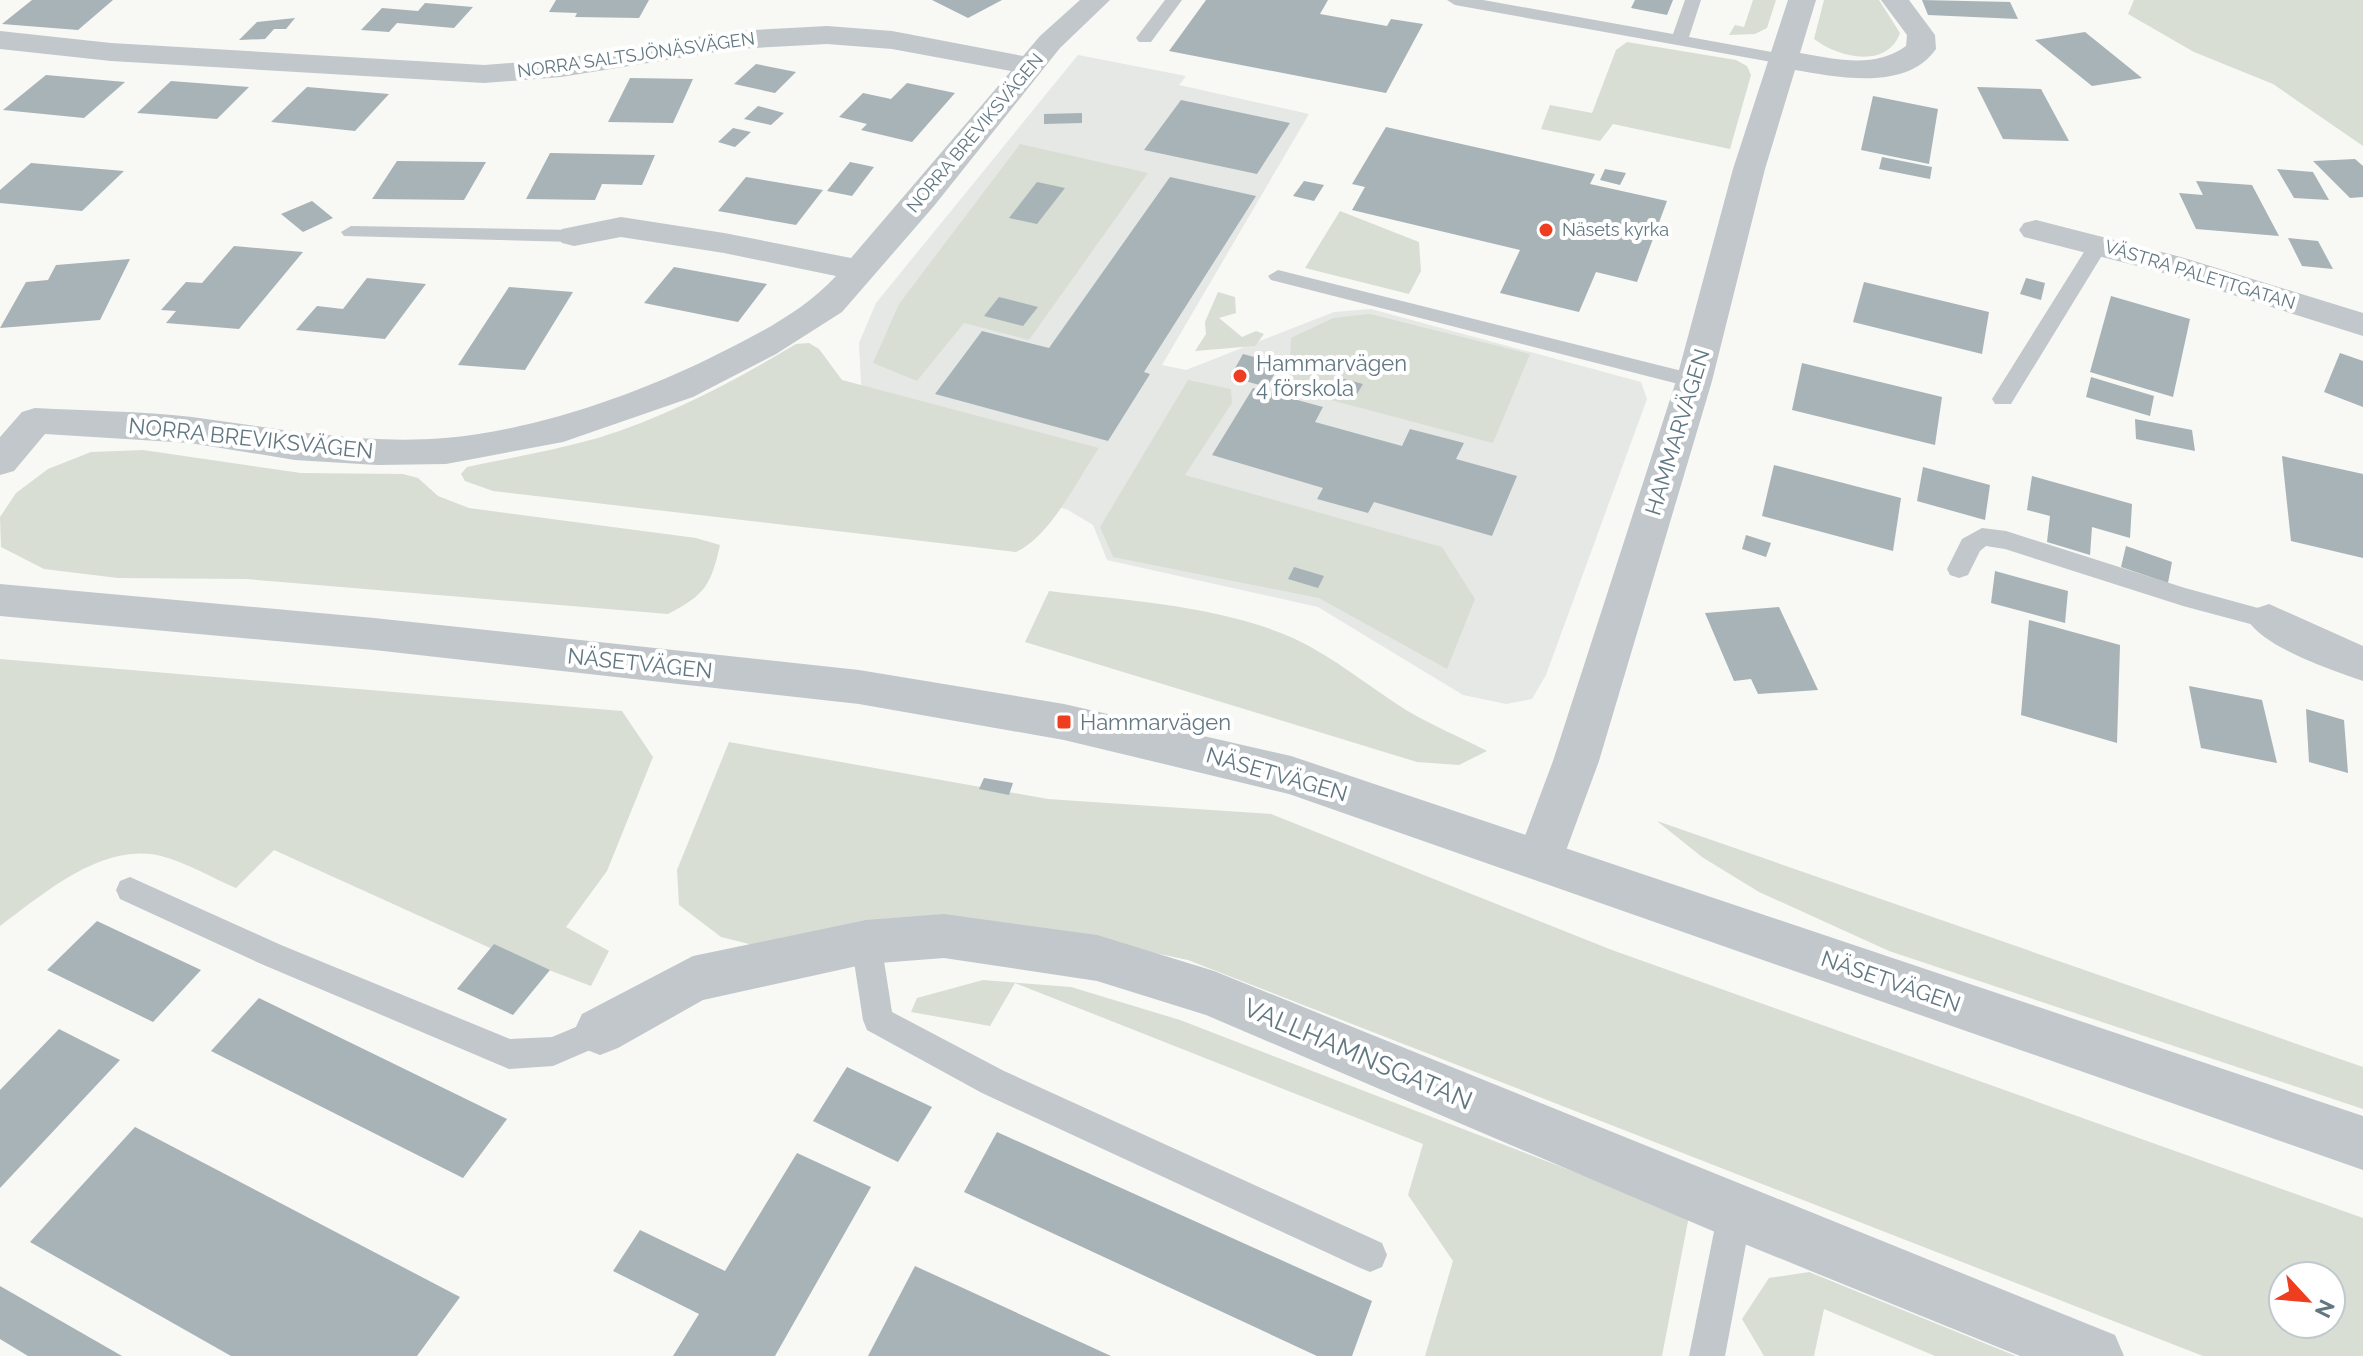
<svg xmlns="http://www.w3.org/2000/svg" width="2363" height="1356" font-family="Raleway,sans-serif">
	<rect width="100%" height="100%" fill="#f8f8f5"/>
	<path fill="#e6e8e6" d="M1078 55 1186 76 1179 85 1309 114 1162 365 1186 370 1334 312 1371 309 1641 382 1647 399 1546 675 1532 699 1506 704 1463 695 1318 607 1107 560 1093 525 1068 510 880 449 863 421 859 343 876 303Z"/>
	<g fill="#d8ded4" fill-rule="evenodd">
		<path d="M1753 0H1776L1767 28 1755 34 1729 35 1735 25 1744 27Z"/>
		<path d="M1824 0H1879L1900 33C1887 69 1839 58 1814 39Z"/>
		<path d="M2134 0H2363V146L2273 84 2194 52 2128 14Z"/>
		<path d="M1627 42 1736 60 1747 66 1751 75 1730 149 1613 124 1600 141 1541 129 1550 105 1592 113 1616 50Z"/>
		<path d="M1020 144 1148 173 1029 340 964 323 917 381 873 363 899 304Z"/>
		<path d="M1340 211 1419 242 1421 271 1409 294 1305 268Z"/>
		<path d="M1218 292 1235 297 1236 313 1219 318 1242 337 1256 331 1264 334 1255 346 1195 351 1206 334 1205 322Z"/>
		<path d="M1370 314 1530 354 1493 443 1289 389 1291 338 1333 318Z"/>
		<path d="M809 343 819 349 842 380 1099 448C1077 480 1051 536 1016 552L493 491 465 481 461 474 467 467C510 458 555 450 598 438 669 416 733 382 796 344Z"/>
		<path d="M1188 380 1231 389 1232 403 1185 475 1442 547 1475 599 1447 669 1319 598 1113 557 1100 527Z"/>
		<path d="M143 450 301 473 403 474 418 478 438 496 469 508 696 538 720 545C711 585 705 595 668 614L246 579 118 578 44 569 1 547 0 517 16 493 48 469 91 452Z"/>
		<path d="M1049 591C1129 601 1218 605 1293 638 1334 657 1368 686 1406 710 1431 725 1460 737 1487 751L1459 765 1417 762 1025 642Z"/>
		<path d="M0 659 622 711 653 757 607 871 566 927 609 951 591 986 488 947 274 850 236 888C212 878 186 862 161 856 102 842 45 893 0 926Z"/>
		<path d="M729 742 1048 799 1271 814 1612 950 2363 1218V1356H2203L1188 960 1061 933 773 950 721 937 679 905 677 870ZM2283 1276H2331V1324H2283Z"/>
		<path d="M1657 821 2363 1067V1109L1889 951 1759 892 1702 857Z"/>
		<path d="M983 980 1071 987 1180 1020 1689 1216 1662 1356H1425L1453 1261 1408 1195 1423 1144 1015 983 990 1026 911 1012 917 998Z"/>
		<path d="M1809 1272 2016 1356H1935L1824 1309 1814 1356H1764L1742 1319 1769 1278Z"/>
	</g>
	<g fill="#a7b3b7">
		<path d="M32 0H113L78 30 2 24Z"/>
		<path d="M556 0H649L639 18 575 17 577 13 549 12Z"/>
		<path d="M932 0H1002L968 18Z"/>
		<path d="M1206 0H1328L1320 14 1387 26 1391 19 1423 24 1386 93 1169 51Z"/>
		<path d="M1635 0H1673L1667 15 1631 8Z"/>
		<path d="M1922 0 2010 2 2018 19 1928 15Z"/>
		<path d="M425 3 473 7 454 28 397 23 389 32 361 30 382 8 418 11Z"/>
		<path d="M295 18 286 29H274L265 39 239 40 257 22Z"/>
		<path d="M2085 32 2142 78 2092 86 2035 40Z"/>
		<path d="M756 64 796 72 775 93 734 84Z"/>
		<path d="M46 75 125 82 84 118 3 110Z"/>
		<path d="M630 78 693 79 673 123 608 122Z"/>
		<path d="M171 81 249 87 217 119 137 113Z"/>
		<path d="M907 83 955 93 912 142 861 130 867 124 839 117 863 93 891 99Z"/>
		<path d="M307 87 389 94 355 131 271 122Z"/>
		<path d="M1977 87 2041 89 2069 141 2003 139Z"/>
		<path d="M1873 96 1938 109 1929 164 1861 150Z"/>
		<path d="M1181 100 1290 123 1257 174 1144 150Z"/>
		<path d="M758 106 784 113 771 125 744 119Z"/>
		<path d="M1082 113V123L1044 124V114Z"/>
		<path d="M1386 127 1595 174 1590 184 1667 201 1637 282 1596 272 1579 312 1500 293 1520 250 1352 210 1365 187 1352 184Z"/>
		<path d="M733 128 751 132 735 147 718 142Z"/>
		<path d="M550 153 655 155 642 185 602 184 595 200 526 199Z"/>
		<path d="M1882 157 1932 167 1930 179 1879 169Z"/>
		<path d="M2355 159 2363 166V197L2350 198 2313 161Z"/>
		<path d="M397 161 486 162 464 200 372 199Z"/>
		<path d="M850 162 874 167 852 196 827 191Z"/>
		<path d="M31 163 124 171 82 211 0 203V190Z"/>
		<path d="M1605 169 1626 173 1620 185 1600 180Z"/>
		<path d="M2277 169 2313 172 2329 200 2294 198Z"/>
		<path d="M746 177 823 190 796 225 718 211Z"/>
		<path d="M1170 177 1256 196 1144 372 1150 374 1108 441 935 394 982 331 1049 348Z"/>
		<path d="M1304 181 1324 185 1314 201 1293 196Z"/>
		<path d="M2196 181 2252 185 2279 236 2196 229 2179 193 2203 195Z"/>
		<path d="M1037 182 1065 188 1037 224 1009 218Z"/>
		<path d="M312 201 333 218 303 232 281 214Z"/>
		<path d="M2288 238 2318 241 2333 269 2302 266Z"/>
		<path d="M234 246 303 252 239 329 166 323 176 311 161 310 186 282 202 283Z"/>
		<path d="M130 259 100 320 0 328 26 282 48 280 56 265Z"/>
		<path d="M674 267 767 284 738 322 644 303Z"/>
		<path d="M367 278 426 284 385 339 296 330 317 306 343 309Z"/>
		<path d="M2026 278 2045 283 2041 300 2020 294Z"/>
		<path d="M1864 282 1989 312 1982 354 1853 322Z"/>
		<path d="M509 287 573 292 525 370 458 365Z"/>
		<path d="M2111 296 2190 319 2173 397 2090 372Z"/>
		<path d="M999 297 1038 307 1023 326 984 316Z"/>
		<path d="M2340 353 2363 361V407L2324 392Z"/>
		<path d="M1243 354 1280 364 1267 387 1230 377Z"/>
		<path d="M1802 363 1942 397 1935 445 1792 410Z"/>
		<path d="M2091 377 2154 396 2150 416 2086 397Z"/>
		<path d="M1340 378 1363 384 1354 399 1332 392Z"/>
		<path d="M1253 388 1323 407 1315 422 1402 446 1410 429 1464 443 1456 459 1517 476 1492 536 1374 502 1368 513 1317 499 1323 488 1212 455Z"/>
		<path d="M2135 419 2192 430 2195 451 2136 439Z"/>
		<path d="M2282 456 2363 474V558L2291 541Z"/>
		<path d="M1774 465 1901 498 1893 551 1762 516Z"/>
		<path d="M1923 467 1990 485 1985 520 1917 501Z"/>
		<path d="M2032 476 2132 504 2130 538 2092 527 2090 555 2047 542 2050 516 2027 510Z"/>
		<path d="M1746 535 1771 543 1766 557 1742 549Z"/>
		<path d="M2126 546 2172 562 2168 583 2121 567Z"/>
		<path d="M1294 567 1324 576 1318 588 1288 579Z"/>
		<path d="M1995 571 2068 591 2065 623 1991 603Z"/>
		<path d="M1779 607 1818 690 1758 694 1751 679 1734 681 1705 613Z"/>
		<path d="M2029 620 2120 645 2117 743 2021 715Z"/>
		<path d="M2189 686 2262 700 2277 763 2201 748Z"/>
		<path d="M2306 709 2344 720 2348 773 2309 762Z"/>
		<path d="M984 778 1013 783 1009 795 979 789Z"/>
		<path d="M97 921 201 970 153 1022 47 970Z"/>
		<path d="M494 944 550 970 513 1015 457 989Z"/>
		<path d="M259 998 507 1119 463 1178 211 1051Z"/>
		<path d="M59 1029 120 1060 0 1188V1090Z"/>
		<path d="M847 1067 932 1107 898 1162 813 1121Z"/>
		<path d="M135 1127 460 1297 417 1356H231L30 1242Z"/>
		<path d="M997 1132 1372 1301 1352 1356H1317L964 1192Z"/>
		<path d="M797 1153 871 1187 775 1356H673L699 1314 613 1271 640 1230 725 1271Z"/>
		<path d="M915 1266 1111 1356H868Z"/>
		<path d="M0 1286 122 1356H28L0 1339Z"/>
	</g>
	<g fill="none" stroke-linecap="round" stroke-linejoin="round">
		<g fill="#c1c7ca" fill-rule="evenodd">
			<path d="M1165 0H1182L1151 42H1139L1136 38Z"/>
			<path d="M1447 0H1483L1673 34 1685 0H1701L1689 37 1783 54 1792 59 1783 64 1455 5Z"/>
			<path d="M351 226 574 230 584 236 574 242 344 236 341 232Z"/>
			<path d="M2099 238 2109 244 2014 399 2011 404H1995L1992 399 2089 244Z"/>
			<path d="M1278 270 1702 376 1705 381 1702 386 1694 388 1271 280 1268 276Z"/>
			<path d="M1982 528 2006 531 2185 588 2269 611 2278 613 2282 620 2278 627 2269 629 2183 606 2005 549 1986 546 1980 551 1968 575 1959 578 1950 575 1947 569 1962 539Z"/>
			<path d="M130 877 281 945 510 1039 552 1037 600 1017 611 1021 615 1031 611 1041 553 1066 509 1069 259 963 120 899 116 890 120 881Z"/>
			<path d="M866 929 876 933 881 942 892 1012 1004 1071 1382 1243 1387 1255 1382 1267 1370 1272 1358 1267 982 1093 867 1030 863 1020 851 942 856 933Z"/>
			<path d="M1735 1195 1747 1200 1752 1212 1725 1356H1689L1718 1212 1723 1200Z"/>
		</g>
		<g fill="#c1c7ca" fill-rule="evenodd">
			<path d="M1080 0H1110L1060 48 934 206 842 312 776 354 693 397 563 442 446 464 377 465 295 460 190 443 45 434 14 471 0 475V437L22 412 35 408C87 411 140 411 192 417 276 428 359 445 445 438 531 431 633 396 710 358 754 336 802 313 836 276L724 253 621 237 574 246 562 243 557 236 562 229 621 217 724 233 851 258 1011 71 892 49 827 44 735 49 561 77 484 83 111 61 0 49V31L111 43 484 65 561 59 735 31 827 26 892 31 1023 56 1040 36Z"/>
			<path d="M1788 0H1816L1800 53C1836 59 1875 69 1906 46L1907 35 1881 0H1909L1935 35 1936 49C1906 92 1837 77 1795 70L1765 169 1712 381 1599 761 1557 875 1540 881 1523 875 1516 860 1553 761 1676 381 1733 169Z"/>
			<path d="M2036 220 2181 257 2363 313V336L2157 271 2024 237 2019 230 2024 223Z"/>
			<path d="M2269 604 2363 646V681C2333 671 2263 647 2248 620L2254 609Z"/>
			<path d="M944 914 1097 935 1214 971 2115 1335 2124 1356H2020L1715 1232 1206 1015 1097 981 944 958 866 964 703 1000 618 1048 600 1055 582 1048 574 1031 582 1014 693 956 866 920Z"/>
		</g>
		<path fill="#c1c7ca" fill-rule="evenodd" d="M0 584 374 618 859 670 1064 704 1291 756 2363 1116V1170L1289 794 1064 740 859 704 374 650 0 616Z"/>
	</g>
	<g fill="#ee3d1f" stroke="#fff" stroke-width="3">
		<circle cx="1546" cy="230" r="8"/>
		<circle cx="1240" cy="376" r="8"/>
		<rect x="1056" y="714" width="16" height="16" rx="4"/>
	</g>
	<g text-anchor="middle" stroke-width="8" stroke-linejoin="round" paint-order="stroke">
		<g font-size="18" fill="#617782" stroke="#fff">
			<text transform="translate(636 55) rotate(-8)" y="6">NORRA SALTSJÖNÄSVÄGEN</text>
			<text transform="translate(975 133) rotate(-50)" y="6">NORRA BREVIKSVÄGEN</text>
			<text transform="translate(2200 275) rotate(17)" y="6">VÄSTRA PALETTGATAN</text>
		</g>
		<g font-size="18" fill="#617782" stroke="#fff" text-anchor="start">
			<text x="1562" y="236">Näsets kyrka</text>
		</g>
		<g font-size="22" fill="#617782" stroke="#fff" text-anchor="start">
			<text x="1256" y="371">Hammarvägen<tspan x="1256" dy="25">4 förskola</tspan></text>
			<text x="1080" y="730">Hammarvägen</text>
		</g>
		<g font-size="22" fill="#617782" stroke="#fff">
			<text transform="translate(1677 432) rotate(-73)" y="8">HAMMARVÄGEN</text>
			<text transform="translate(251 438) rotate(6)" y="8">NORRA BREVIKSVÄGEN</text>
			<text transform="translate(640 663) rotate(6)" y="8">NÄSETVÄGEN</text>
			<text transform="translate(1277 774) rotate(16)" y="8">NÄSETVÄGEN</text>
			<text transform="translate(1891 981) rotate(19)" y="8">NÄSETVÄGEN</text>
		</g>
		<g font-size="26" fill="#617782" stroke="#fff">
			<text transform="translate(1358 1054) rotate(23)" y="9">VALLHAMNSGATAN</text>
		</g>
	</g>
	<g transform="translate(2307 1300) rotate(116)"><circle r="38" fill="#ffffff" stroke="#c0c9cd" stroke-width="2"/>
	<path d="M0-6L14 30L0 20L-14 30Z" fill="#ee3d1f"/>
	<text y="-12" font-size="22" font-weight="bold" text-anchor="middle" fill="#617782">N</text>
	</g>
</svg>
